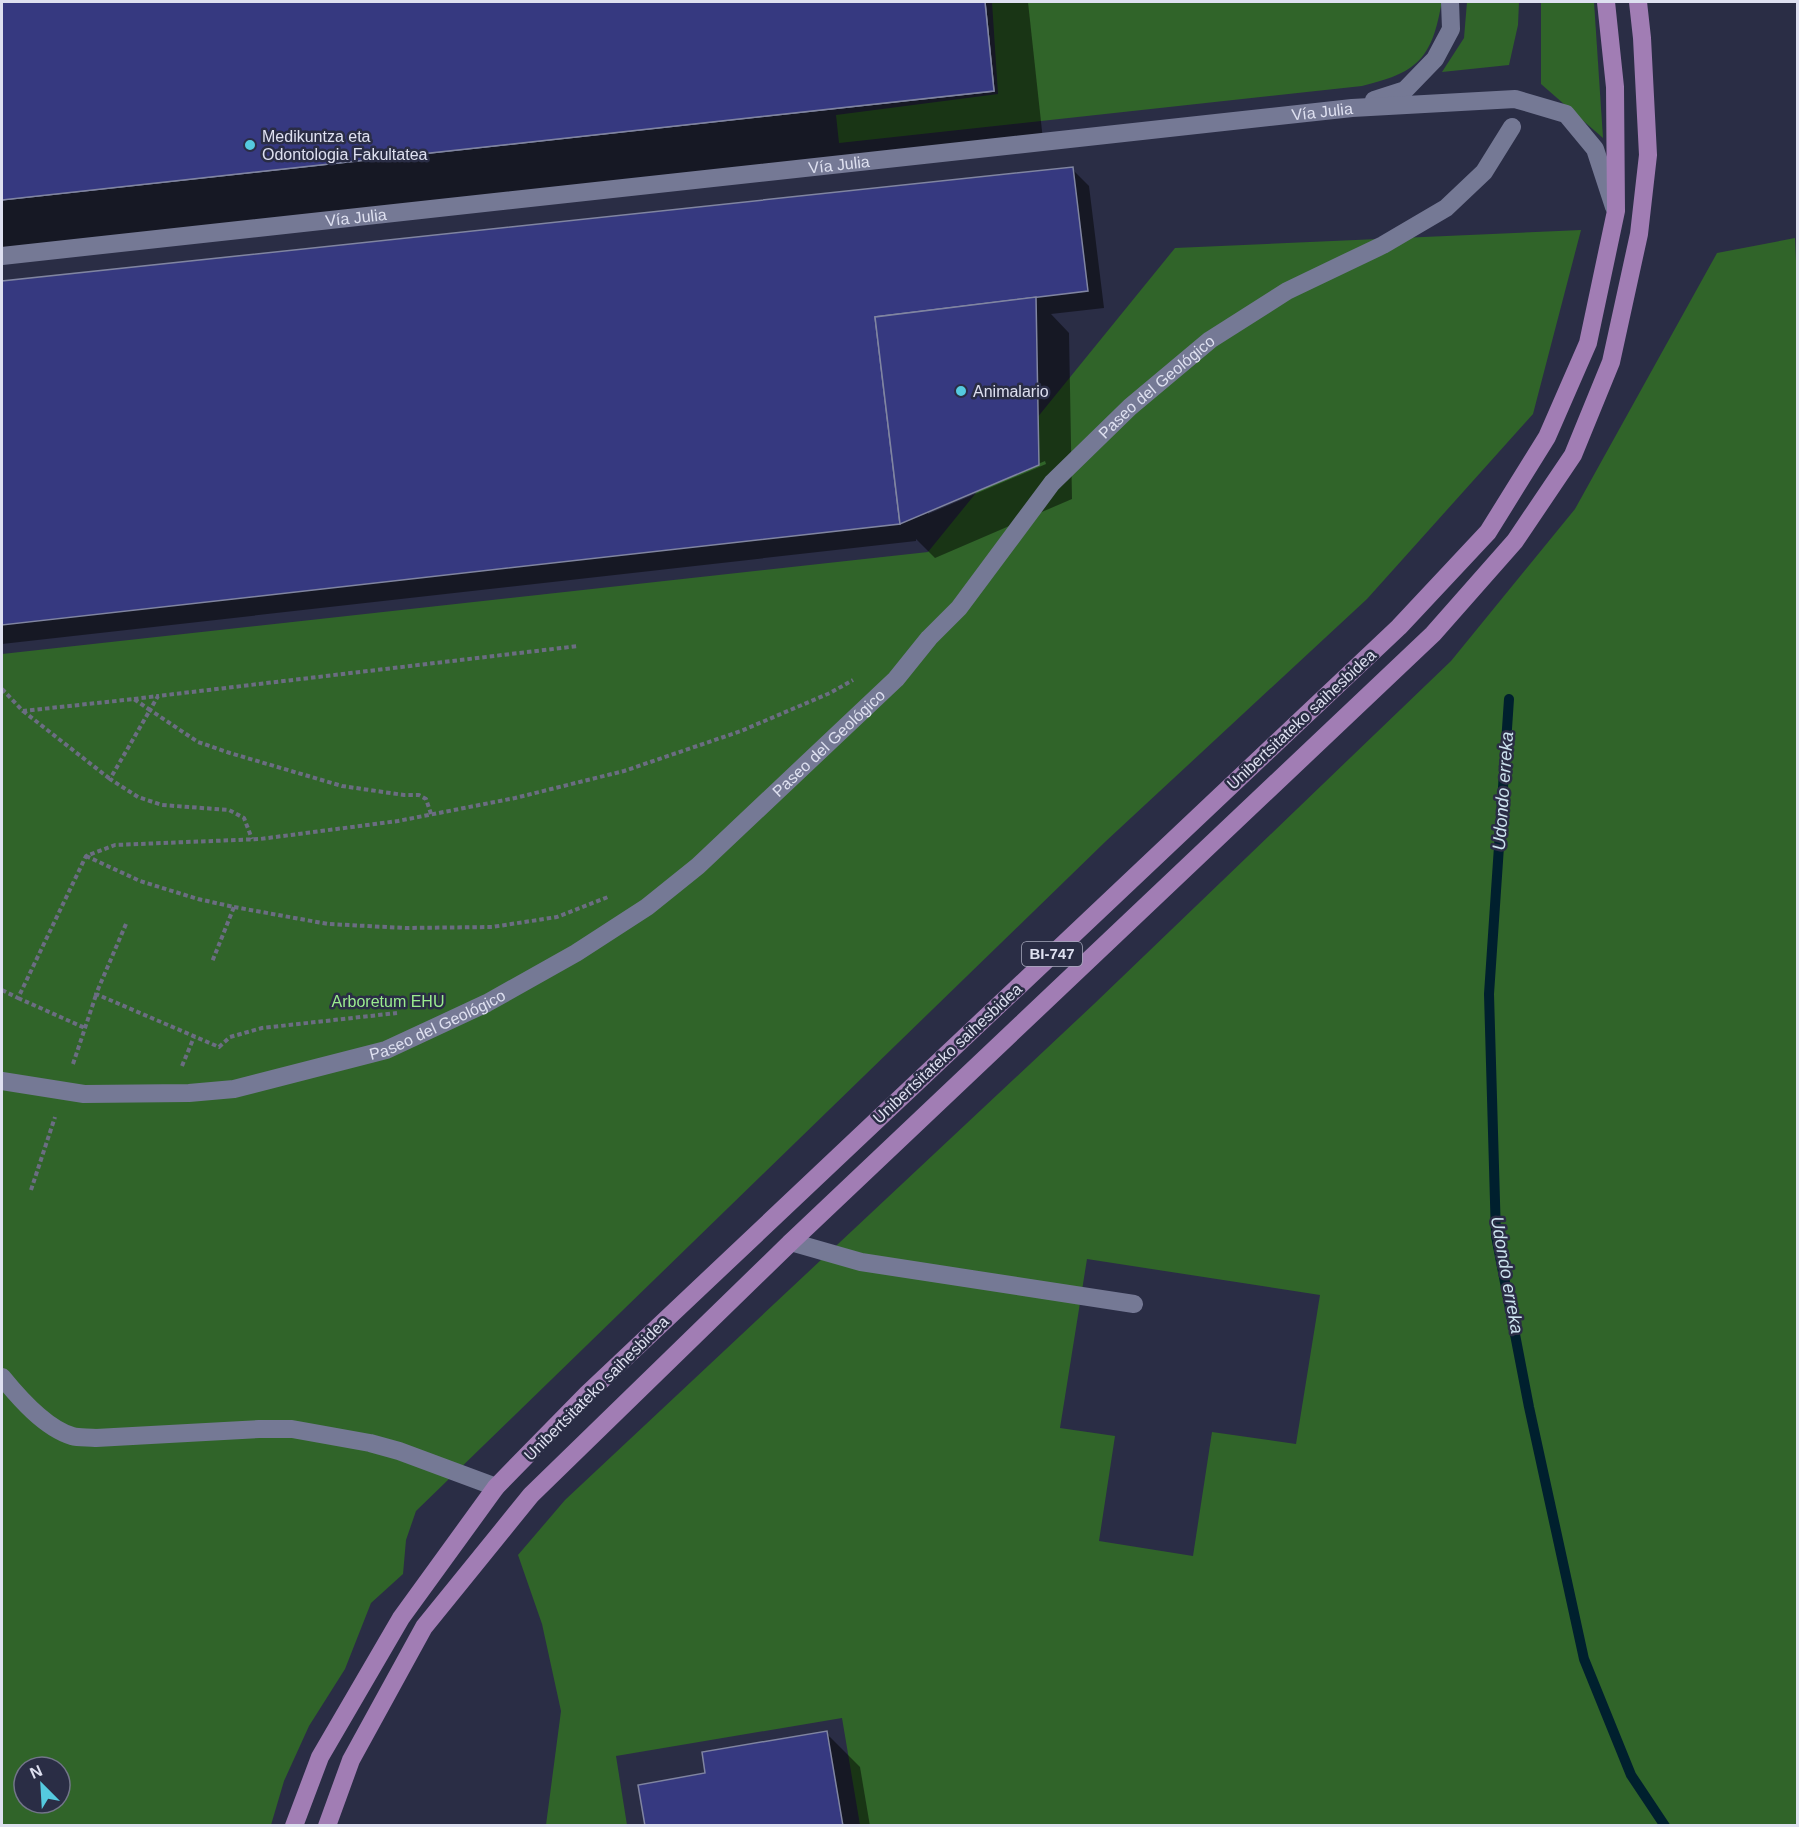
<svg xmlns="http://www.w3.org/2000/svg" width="1799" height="1827" font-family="Arial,sans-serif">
	<rect width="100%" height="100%" fill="#2a2d45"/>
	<g fill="#306429" fill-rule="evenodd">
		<path d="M992 2H1441V6C1431 61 1415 73 1362 86L839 143 836 115 998 94Z"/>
		<path d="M1467 2H1519L1518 25 1509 65 1442 72 1464 38Z"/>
		<path d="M1541 2H1594L1603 138 1541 84Z"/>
		<path d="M1581 230 1533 414 1367 599 1105 842 416 1511 406 1540 403 1574 371 1603 345 1669 309 1726 284 1781 271 1825H2V654L928 552 1175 248ZM24 1767H60V1803H24Z"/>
		<path d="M1795 238 1798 305 1797 1825H860L842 1718 616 1756 627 1825H546L561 1711 542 1624 518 1555 565 1500 1094 1004 1451 661 1575 509 1717 253ZM1087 1259 1320 1295 1296 1444 1212 1432 1193 1556 1099 1541 1115 1436 1060 1428Z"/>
	</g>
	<g fill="#0007" fill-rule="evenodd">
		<path d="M2 2H1028L1043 140 2 254Z"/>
		<path d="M1072 169 1089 186 1104 308 1051 314 1069 333 1072 499 935 558 916 539V541L2 644V282ZM1045 461 1046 464 928 514V511Z"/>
		<path d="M826 1733 860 1767 870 1826H646L707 1774Z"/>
	</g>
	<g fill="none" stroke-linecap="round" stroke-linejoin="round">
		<path stroke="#00202e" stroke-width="10" d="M1509 699 1489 994 1496 1236 1529 1407 1584 1659 1631 1775 1665 1826"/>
	</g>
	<g fill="#363980" stroke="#8085a1" stroke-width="1.5">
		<path d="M2 2H985L994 91 2 200Z"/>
		<path d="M2 2H985L994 91 2 200Z"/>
		<path d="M1073 167 1088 291 875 317 900 524 2 625V281Z"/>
		<path d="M1036 297 1039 465 900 524 875 317Z"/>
		<path d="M827 1731 843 1826H645L638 1785 705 1773 702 1752Z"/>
	</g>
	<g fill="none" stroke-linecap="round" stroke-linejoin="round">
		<g stroke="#6b6d82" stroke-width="4" stroke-dasharray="4.5 3" stroke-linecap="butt">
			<path d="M2 689 23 711 134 699 150 710 110 779 138 797 162 805 229 810 244 818 252 839"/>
			<path d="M134 699 158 696"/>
			<path d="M23 711 110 779"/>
			<path d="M431 814 426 799 419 795H404L342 786 230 753 198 742 150 710 158 696 578 646"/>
			<path d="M86 856 140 881 198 899 234 907 212 962"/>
			<path d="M234 907 328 924 406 928 492 927 557 917 608 897"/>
			<path d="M126 924 96 994 219 1047 230 1037 262 1028 397 1013"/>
			<path d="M2 990 18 998 86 856 115 845 260 839 398 821 515 798 624 771 741 731 830 693 853 680"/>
			<path d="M18 998 85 1028"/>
			<path d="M73 1064 96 995"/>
			<path d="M182 1066 194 1037"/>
			<path d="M31 1190 55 1117"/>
		</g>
		<g stroke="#757995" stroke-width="18">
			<path d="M1374 100 1405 90 1435 59 1451 29 1450 2"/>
			<path id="s1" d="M2 256 1352 108 1515 99 1566 114 1595 149 1614 207"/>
			<path id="s2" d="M2 1081 84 1094 189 1093 234 1089 386 1050 487 1003 576 953 647 907 698 866 896 679 929 638 959 608 1052 483 1130 407 1210 340 1287 291 1383 245 1446 208 1484 172 1512 127"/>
			<path d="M791 1242 861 1262 1134 1304"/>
			<path d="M2 1377C19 1398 45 1428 72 1436 79 1438 88 1437 96 1438L259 1429H292L370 1443 399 1451 496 1487"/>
		</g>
		<g stroke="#a17db4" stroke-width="18">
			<path d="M294 1826 320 1757 401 1618 496 1487 587 1394 1399 627 1488 532 1547 437 1588 343 1616 211 1615 87 1606 2"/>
			<path d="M327 1826 351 1760 424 1627 531 1495 791 1242 1433 634 1515 541 1573 455 1611 362 1639 234 1648 155 1642 38 1638 2"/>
		</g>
	</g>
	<g fill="#55cadf" stroke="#2a2d45" stroke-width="2">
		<circle cx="250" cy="145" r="6"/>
		<circle cx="961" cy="391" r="6"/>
	</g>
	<g text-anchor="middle" stroke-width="5" stroke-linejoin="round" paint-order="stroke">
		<rect fill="#2a2d45" stroke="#a8aabd" stroke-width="1.5" x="1022" y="942" width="60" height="24" rx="4.5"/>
		<g font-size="15" font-weight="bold" fill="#dee0f0">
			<text x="1052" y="959">BI-747</text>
		</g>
		<g font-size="16" fill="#dee0f0" stroke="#2a2d45">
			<text dy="6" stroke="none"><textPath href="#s1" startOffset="1328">Vía Julia</textPath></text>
			<text dy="6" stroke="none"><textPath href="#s1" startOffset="842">Vía Julia</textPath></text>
			<text dy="6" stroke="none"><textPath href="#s1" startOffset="356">Vía Julia</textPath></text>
			<text dy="6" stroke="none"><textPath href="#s2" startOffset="1419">Paseo del Geológico</textPath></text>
			<text transform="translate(1301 719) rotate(-43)" y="6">Unibertsitateko saihesbidea</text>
			<text dy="6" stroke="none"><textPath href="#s2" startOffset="933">Paseo del Geológico</textPath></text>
			<text dy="6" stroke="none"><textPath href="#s2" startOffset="447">Paseo del Geológico</textPath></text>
			<text transform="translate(947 1053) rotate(-43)" y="6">Unibertsitateko saihesbidea</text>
			<text transform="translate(596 1388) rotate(-45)" y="6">Unibertsitateko saihesbidea</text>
		</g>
		<g font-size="16" fill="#dee0f0" stroke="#2a2d45" text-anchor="start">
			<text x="262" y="142">Medikuntza eta<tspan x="262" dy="18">Odontologia Fakultatea</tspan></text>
			<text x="973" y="397">Animalario</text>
		</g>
		<g font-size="16" fill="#9bec8f" stroke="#2a2d45">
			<text x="388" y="1007">Arboretum EHU</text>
		</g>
		<g font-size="18" font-style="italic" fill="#cce3ef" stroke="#2a2d45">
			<text transform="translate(1503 791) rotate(-86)" y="6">Udondo erreka</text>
			<text transform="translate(1507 1275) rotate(80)" y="6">Udondo erreka</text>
		</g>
	</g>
	<rect width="1799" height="1827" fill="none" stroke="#dee0f0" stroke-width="6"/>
	<g transform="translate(42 1785) rotate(336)"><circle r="28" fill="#2a2d45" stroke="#727589" stroke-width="1.5"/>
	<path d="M0-4.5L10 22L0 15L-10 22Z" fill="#55cadf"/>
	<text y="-9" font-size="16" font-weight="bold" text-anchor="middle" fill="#dee0f0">N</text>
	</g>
</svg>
